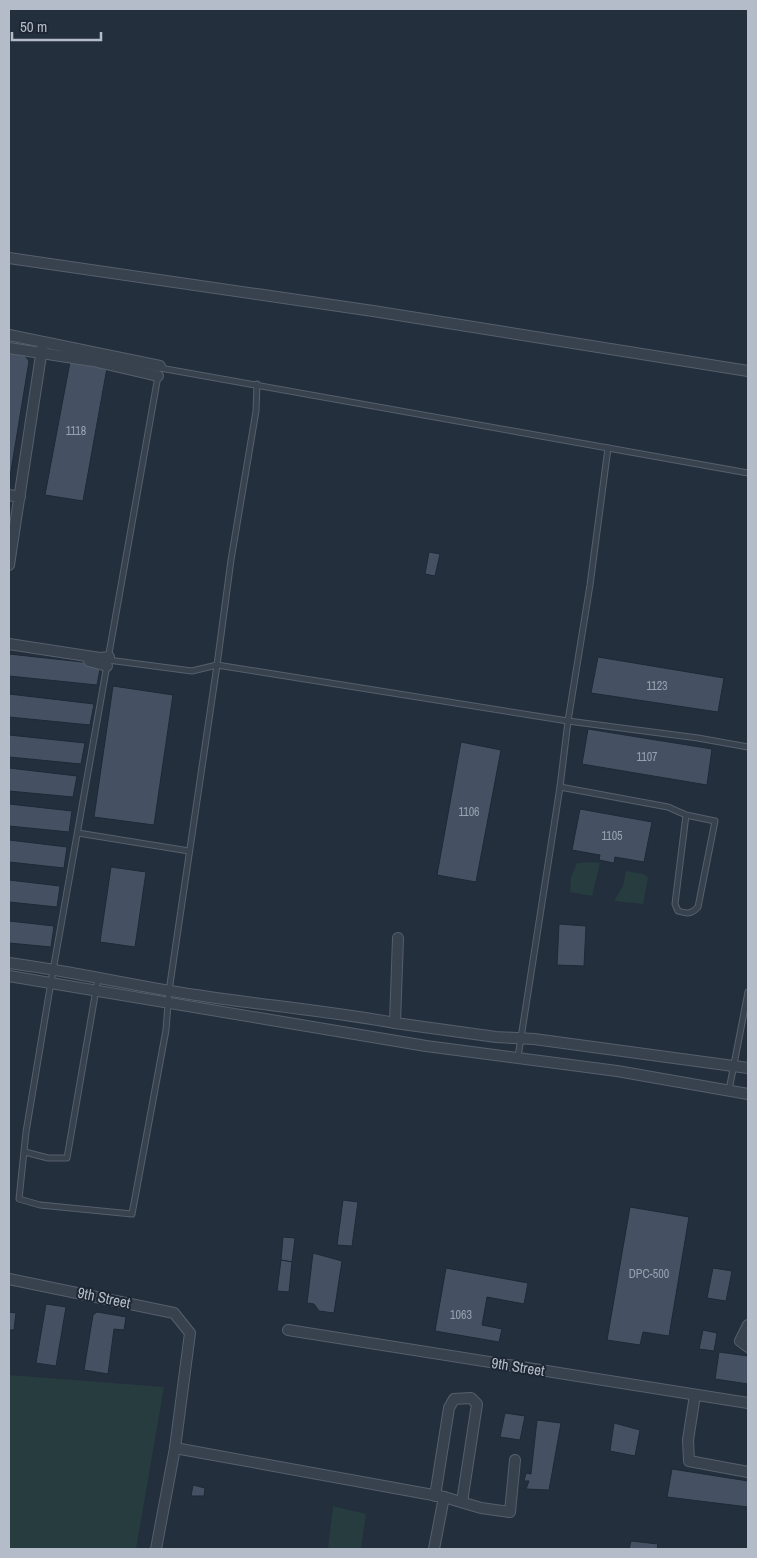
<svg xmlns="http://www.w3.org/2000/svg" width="757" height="1558" font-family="'Archivo Narrow',sans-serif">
	<rect width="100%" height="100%" fill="#242f3e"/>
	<g fill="#263c3f">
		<path d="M591 862 600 863 592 896 570 892 571 877 577 863Z"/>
		<path d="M626 871 643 874 648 877 643 904 614 901 623 886Z"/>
		<path d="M9 1375 164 1387 136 1549H9Z"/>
		<path d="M333 1506 366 1514 361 1549H328Z"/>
	</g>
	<g fill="#455162" stroke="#1f2835">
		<path d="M9 351 23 353 29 361 9 483Z"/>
		<path d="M70 362 107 368 83 501 45 495Z"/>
		<path d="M429 552 440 554 435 576 425 574Z"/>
		<path d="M9 654 101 664 97 685 9 676Z"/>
		<path d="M598 657 724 678 718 712 591 693Z"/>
		<path d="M113 686 173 695 154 825 94 817Z"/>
		<path d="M9 694 94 704 90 725 9 717Z"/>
		<path d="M588 729 712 749 707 785 582 764Z"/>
		<path d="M9 735 85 743 81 764 9 757Z"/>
		<path d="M461 742 501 750 476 882 437 875Z"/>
		<path d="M9 768 77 776 73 797 9 791Z"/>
		<path d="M9 804 72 811 69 832 9 826Z"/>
		<path d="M580 809 652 822 644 862 615 857 614 863 599 860 600 855 572 850Z"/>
		<path d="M9 840 67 847 64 868 9 862Z"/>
		<path d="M111 867 146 872 135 947 100 942Z"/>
		<path d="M9 880 60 886 57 907 9 902Z"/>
		<path d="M9 921 54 926 51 947 9 943Z"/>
		<path d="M559 924 586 926 584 966 557 965Z"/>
		<path d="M343 1200 358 1202 352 1246 337 1245Z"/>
		<path d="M630 1207 689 1217 669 1336 643 1332 640 1345 607 1340Z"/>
		<path d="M283 1237 295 1238 292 1262 281 1260Z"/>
		<path d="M313 1253 342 1261 334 1313 319 1311 314 1304 307 1303Z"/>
		<path d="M281 1260 292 1262 289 1292 277 1291Z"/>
		<path d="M446 1268 528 1283 524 1304 487 1297 482 1325 502 1329 499 1342 435 1331Z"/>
		<path d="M713 1268 732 1271 726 1301 707 1298Z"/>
		<path d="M46 1304 66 1307 56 1366 36 1363Z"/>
		<path d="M9 1312 16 1313 14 1330H9Z"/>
		<path d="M97 1312 126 1317 124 1330 114 1329 108 1374 84 1370 93 1315Z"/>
		<path d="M703 1330 717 1333 714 1351 699 1349Z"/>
		<path d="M719 1352 748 1356V1384L715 1379Z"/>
		<path d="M505 1413 525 1416 520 1440 500 1437Z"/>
		<path d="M537 1420 561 1423 549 1490 526 1489 529 1481H524L526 1473 531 1474Z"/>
		<path d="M614 1423 640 1430 635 1456 610 1451Z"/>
		<path d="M672 1469 748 1481V1507L667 1497Z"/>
		<path d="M193 1485 205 1488 204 1496H191Z"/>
		<path d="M631 1541 658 1544 657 1549H629Z"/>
	</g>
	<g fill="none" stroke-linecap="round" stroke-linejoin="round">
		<g stroke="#565f6c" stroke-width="7">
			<g id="lane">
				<path d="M160 368 748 473"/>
				<path d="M158 376 51 982 26 1132 19 1199 40 1205 132 1214 166 1030 169 991 217 665 568 721 560 787 518 1057"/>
				<path d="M608 448 590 585 568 721 698 738 748 747"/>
				<path d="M108 660 192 671 217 665 231 560 256 411 257 384"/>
				<path d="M560 787 668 807 686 815 675 904 678 911C687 914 692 914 698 907L715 821 686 815"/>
				<path d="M78 833 189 851"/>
				<path d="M729 1090 748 992"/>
				<path d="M25 1152 48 1158H67L98 978"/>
			</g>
		</g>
		<g stroke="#565f6c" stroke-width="12">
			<g id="street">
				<path d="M9 258 373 311 748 371"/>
				<path d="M9 335 160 366"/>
				<path d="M9 348 93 361 158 376"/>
				<path d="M9 495 20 497"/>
				<path d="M9 565 43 342"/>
				<path d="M9 644 100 658 109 657"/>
				<path d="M89 661 107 666"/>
				<path d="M398 938 395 1023 496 1037 534 1039 748 1068"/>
				<path d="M9 963C72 971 133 986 196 995 262 1005 329 1011 395 1023"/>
				<path d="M9 976 426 1046 617 1071 748 1094"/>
				<path d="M9 1279 174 1313 190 1333 175 1448 156 1549"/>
				<path d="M748 1325 740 1341 748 1347"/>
				<path d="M288 1330 748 1403"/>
				<path d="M695 1395 688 1440 689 1461 748 1472"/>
				<path d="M175 1448 444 1497 434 1549"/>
				<path d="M435 1496 449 1408 454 1399 471 1398 477 1404 462 1502"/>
				<path d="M444 1497 481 1508 510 1512 515 1460"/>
			</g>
		</g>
		<use href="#lane" stroke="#38414e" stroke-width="5"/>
		<use href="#street" stroke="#38414e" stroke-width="10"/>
	</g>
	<g text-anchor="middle" stroke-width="4" stroke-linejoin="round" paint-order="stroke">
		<g font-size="12" fill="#98a1af">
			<text x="76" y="435">1118</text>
			<text x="657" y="690">1123</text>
			<text x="647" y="761">1107</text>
			<text x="469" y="816">1106</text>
			<text x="612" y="840">1105</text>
			<text x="649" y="1278">DPC-500</text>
			<text x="461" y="1319">1063</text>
		</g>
		<g font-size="15" fill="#b4bcc9" stroke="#1d2633">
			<text transform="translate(104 1298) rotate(12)" y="5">9th Street</text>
			<text transform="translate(518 1367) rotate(9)" y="5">9th Street</text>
		</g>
	</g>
	<rect width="757" height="1558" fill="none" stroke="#b4bcc9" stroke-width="20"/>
	<path d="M12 32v8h89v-8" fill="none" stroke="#b4bcc9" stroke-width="2.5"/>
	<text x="20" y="32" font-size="15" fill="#b4bcc9" stroke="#1d2633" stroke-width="4" paint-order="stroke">50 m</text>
</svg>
